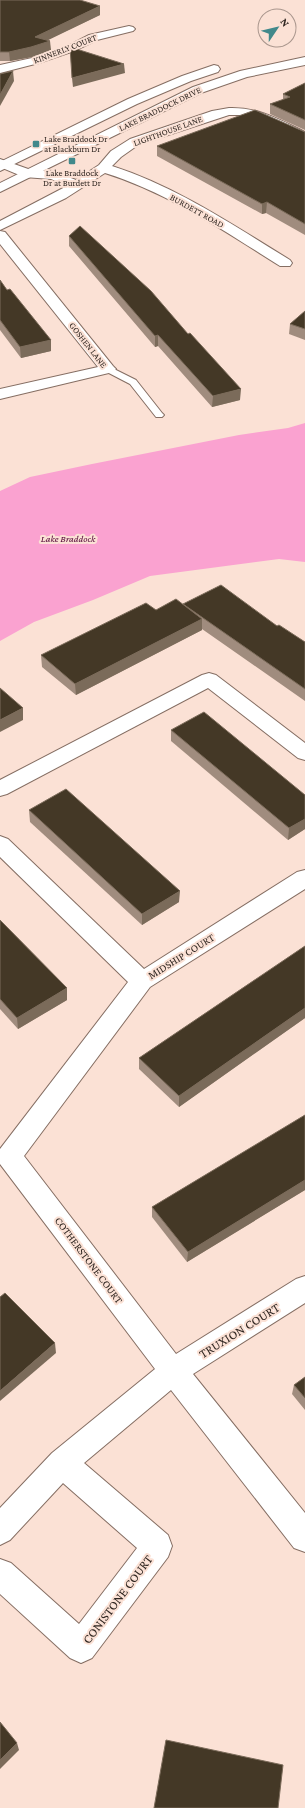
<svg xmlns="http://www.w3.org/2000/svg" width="305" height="1808" font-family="'Crimson Pro',serif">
	<rect width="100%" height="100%" fill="#fbe1d5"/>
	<path fill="#faa2d0" d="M305 423V562L279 559 150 576 93 600 34 622 0 641V491L30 477 92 464 239 435 288 428Z"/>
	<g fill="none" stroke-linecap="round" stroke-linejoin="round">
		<g stroke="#856e63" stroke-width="2">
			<path id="lane" d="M108 366 136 380 162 413 164 415 162 417H156L130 384 105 371 103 369 105 367Z"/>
		</g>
		<g stroke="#856e63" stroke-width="2">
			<g id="street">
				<path d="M129 26 133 27 135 29 133 31 97 40 74 51 39 63 0 73V65L32 58 66 47 89 35Z"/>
				<path d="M229 108C258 107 280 120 305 132V141L258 119 241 115H229L138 145 121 157 112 166C177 187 233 225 290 260L292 263 290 266H280C224 231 169 193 105 173L66 198 0 230V221L67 186 51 179 24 177 0 167V159L31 170 53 171 76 180 99 165 111 151 130 139 212 111Z"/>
				<path d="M0 231 5 232 113 366 116 369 113 372 0 399V389L98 367 0 244Z"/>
				<path d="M209 673 216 675 305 743V760L298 758 208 688 7 794 0 796V780L202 675Z"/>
				<path d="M0 836 8 839 144 969 297 872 305 870V889L150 987 24 1156 176 1354 296 1279 305 1276V1303L193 1374 305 1513V1552L294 1548 171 1390 84 1463 168 1535 172 1546 168 1557 92 1658 81 1663 70 1658 0 1594V1559L11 1563 79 1624 137 1548 63 1483 10 1540 0 1545V1508L52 1453 155 1369 0 1164V1149L128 982 0 857Z"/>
			</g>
		</g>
		<g stroke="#856e63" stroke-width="2">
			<g id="secondary">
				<path d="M305 57V65L247 77 201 93 0 192V183L193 87 240 71Z"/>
				<path d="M214 65 218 66 220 69 218 72 191 81 137 104 0 171V162L128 99 182 76Z"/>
			</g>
		</g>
		<use href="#lane" fill="#fff" fill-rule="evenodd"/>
		<use href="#street" fill="#fff" fill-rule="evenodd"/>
		<use href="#secondary" fill="#fff" fill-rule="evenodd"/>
	</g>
	<g fill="#a08c7e">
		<path d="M0 0 100 15 47 40 51 50 32 57 10 61H0Z"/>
		<path d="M305 83V130L270 114V104L283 100V94Z"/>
		<path d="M305 132V235L266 213 262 214 157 156V146Z"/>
		<path d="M69 236 240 400 212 407 158 346 155 347 69 246Z"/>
		<path d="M0 280 7 290 51 340V351L21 358 0 330Z"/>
		<path d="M305 311V340L289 334 290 324Z"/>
		<path d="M183 605 277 626 305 642V701L202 629V630L76 695 42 667 41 655 156 610Z"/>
		<path d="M171 730 305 795V829L288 840 171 741Z"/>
		<path d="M29 810 179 902 142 925 30 822Z"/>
		<path d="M0 920 67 1000 18 1029 0 1009Z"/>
		<path d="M305 946V1018L179 1107 139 1069V1058Z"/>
		<path d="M305 1115V1190L187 1262 152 1217V1207Z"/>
		<path d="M305 1377V1410L292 1394 294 1385Z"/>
	</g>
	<g fill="#7b6b5a">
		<path d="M100 6V15L36 46 35 37Z"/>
		<path d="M50 41 51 50 32 57 10 61 9 52Z"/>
		<path d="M124 64 125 73 73 87 72 78Z"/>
		<path d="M13 71 14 81 0 106V95Z"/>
		<path d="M267 202 266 213 262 214V204Z"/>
		<path d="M158 335V346L155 347V336Z"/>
		<path d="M51 340V351L21 358 20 347Z"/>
		<path d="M241 389 240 400 212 407 213 396Z"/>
		<path d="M202 619V630L76 695 75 684Z"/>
		<path d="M23 708V720L0 732V720Z"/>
		<path d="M305 819V829L288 840 289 828Z"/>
		<path d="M180 891 179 902 142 925V914Z"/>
		<path d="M67 988V1000L18 1029 17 1018Z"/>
		<path d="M305 1008V1018L179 1107V1096Z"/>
		<path d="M305 1180V1190L187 1262 188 1252Z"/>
		<path d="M55 1343 56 1353 0 1401V1391Z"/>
		<path d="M17 1743 19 1750 0 1769V1760Z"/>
	</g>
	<g fill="#443826" stroke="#7b6b5a">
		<path d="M0 0H80L100 6 35 37 50 41 31 47 9 52H0Z"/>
		<path d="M70 47 124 64 72 78Z"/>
		<path d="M13 71 0 95V74Z"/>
		<path d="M305 83V120L270 104 290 97 283 94Z"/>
		<path d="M255 110 305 132V224L267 202 262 204 157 146Z"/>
		<path d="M80 226 151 291 188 334 190 333 241 389 213 396 158 335 155 336 69 236Z"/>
		<path d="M0 280 7 290 10 289 51 340 20 347 0 320Z"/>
		<path d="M305 311V329L290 324Z"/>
		<path d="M221 585 277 626 279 625 305 642V689L183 604Z"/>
		<path d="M176 599 202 619 75 684 41 655 146 603 156 610Z"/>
		<path d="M0 688 23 708 0 720Z"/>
		<path d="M204 712 305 795V819L289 828 171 730Z"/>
		<path d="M66 789 180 891 142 914 29 810Z"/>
		<path d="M0 920 67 988 17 1018 0 999Z"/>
		<path d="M305 946V1008L179 1096 139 1058Z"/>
		<path d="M305 1115V1180L188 1252 152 1207Z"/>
		<path d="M5 1293 55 1343 0 1391V1297Z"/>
		<path d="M305 1377V1398L294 1385Z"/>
		<path d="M0 1722 17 1743 0 1760Z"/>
		<path d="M166 1740 283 1765 278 1808H154Z"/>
	</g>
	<g fill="#41898b" stroke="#fbe1d5" stroke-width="1.5">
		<rect x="32" y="140" width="8" height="8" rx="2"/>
		<rect x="68" y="157" width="8" height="8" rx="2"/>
	</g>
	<g text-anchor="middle" stroke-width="4" stroke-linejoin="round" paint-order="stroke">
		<g font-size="9" fill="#2f2621" stroke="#fbe1d5">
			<text transform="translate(65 49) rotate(-21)" y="3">KINNERLY COURT</text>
			<text transform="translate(160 109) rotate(-26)" y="3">LAKE BRADDOCK DRIVE</text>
			<text transform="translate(168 131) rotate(-20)" y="3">LIGHTHOUSE LANE</text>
			<text transform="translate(197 211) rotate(29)" y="3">BURDETT ROAD</text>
			<text transform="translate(88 345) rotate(52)" y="3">GOSHEN LANE</text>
		</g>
		<g font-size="9" fill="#2f2621" stroke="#fbe1d5" text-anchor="start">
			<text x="44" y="142">Lake Braddock Dr<tspan x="44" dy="10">at Blackburn Dr</tspan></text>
			<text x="72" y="176" text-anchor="middle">Lake Braddock<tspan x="72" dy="10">Dr at Burdett Dr</tspan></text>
		</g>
		<g font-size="10" font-style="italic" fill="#510236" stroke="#fbe1d5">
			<text x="68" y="542">Lake Braddock</text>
		</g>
		<g font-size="11" fill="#2f2621" stroke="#fbe1d5">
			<text transform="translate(181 956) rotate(-32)" y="4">MIDSHIP COURT</text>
			<text transform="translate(89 1260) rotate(53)" y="4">COTHERSTONE COURT</text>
		</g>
		<g font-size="13" fill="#2f2621" stroke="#fbe1d5">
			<text transform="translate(239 1330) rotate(-32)" y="5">TRUXION COURT</text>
			<text transform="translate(117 1599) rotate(-53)" y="5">CONISTONE COURT</text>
		</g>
	</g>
	<g transform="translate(277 28) rotate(55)"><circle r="19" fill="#fbe1d5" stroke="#a9968d"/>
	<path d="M0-3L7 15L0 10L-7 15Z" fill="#41898b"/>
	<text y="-6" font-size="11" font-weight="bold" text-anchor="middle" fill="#2f2621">N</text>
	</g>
</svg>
